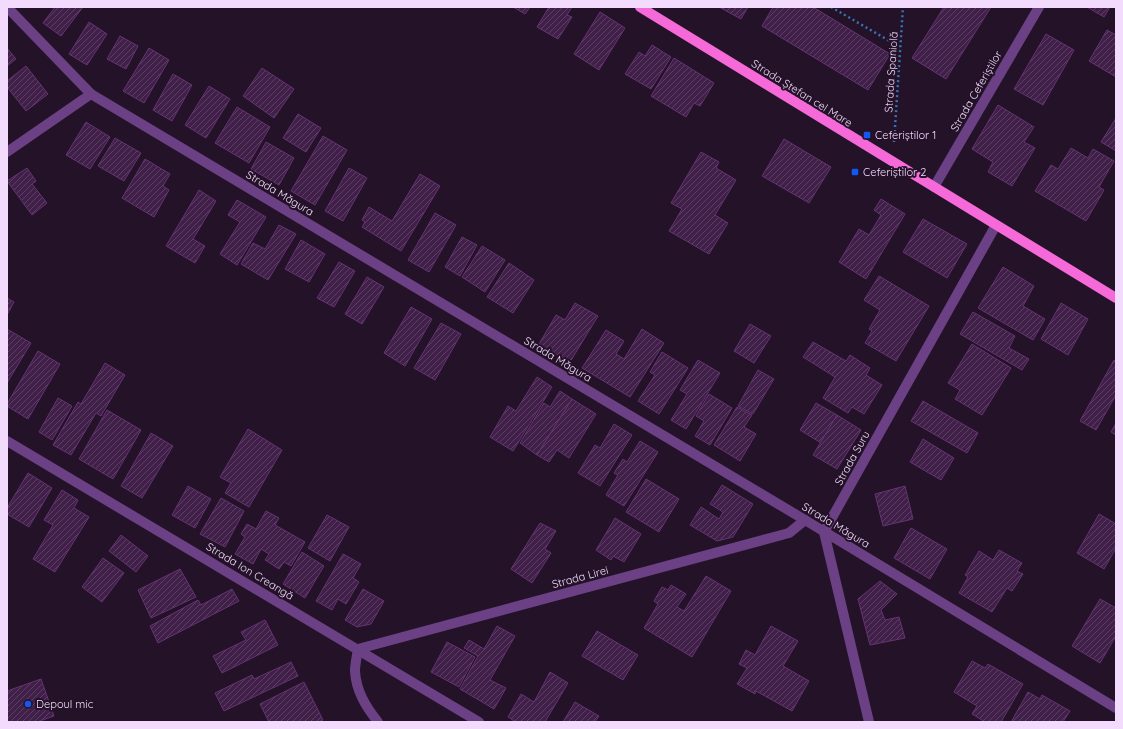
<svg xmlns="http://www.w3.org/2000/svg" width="1123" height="729" font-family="Quicksand,sans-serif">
	<defs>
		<pattern id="building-hatch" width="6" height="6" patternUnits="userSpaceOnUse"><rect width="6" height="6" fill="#401f48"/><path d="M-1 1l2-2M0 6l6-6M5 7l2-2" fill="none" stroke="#5c3f63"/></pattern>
	</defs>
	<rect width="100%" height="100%" fill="#231228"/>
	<g fill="url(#building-hatch)" stroke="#653373">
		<path d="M55 7H83L61 36 43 23Z"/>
		<path d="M513 7H530L525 14Z"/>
		<path d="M549 7H572L567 15 572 17 558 39 537 27Z"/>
		<path d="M719 7H748L741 19Z"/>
		<path d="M773 7H813L890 54 868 90 762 26Z"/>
		<path d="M944 7H991L946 79 912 58Z"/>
		<path d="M1087 7H1110L1104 17Z"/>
		<path d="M600 12 625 28 599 70 574 54Z"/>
		<path d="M89 22 107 34 87 65 69 54Z"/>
		<path d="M1107 30 1116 35V77L1089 61Z"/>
		<path d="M1046 34 1074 50 1043 105 1014 89Z"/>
		<path d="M120 36 138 46 126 69 107 59Z"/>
		<path d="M652 45 671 57 651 89 625 74 639 52 645 56Z"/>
		<path d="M7 48 16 59 7 66Z"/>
		<path d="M149 48 169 60 144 103 123 91Z"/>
		<path d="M674 58 714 83 700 106 694 103 686 117 651 96Z"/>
		<path d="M26 66 48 94 26 111 7 87V81Z"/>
		<path d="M262 68 294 89 274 118 243 96Z"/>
		<path d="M173 74 192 85 172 121 153 110Z"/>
		<path d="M209 86 230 99 206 138 185 125Z"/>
		<path d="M998 105 1034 127 1024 142 1035 148 1012 186 988 172 993 162 972 149Z"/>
		<path d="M237 107 270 127 249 163 215 143Z"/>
		<path d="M298 114 321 128 306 152 283 138Z"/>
		<path d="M1116 118V151L1101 142Z"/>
		<path d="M86 122 110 137 90 169 66 155Z"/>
		<path d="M323 136 347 150 315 205 291 191Z"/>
		<path d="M115 138 141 153 124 181 98 166Z"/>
		<path d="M784 139 831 167 809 203 762 176Z"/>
		<path d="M266 142 294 158 279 185 251 169Z"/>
		<path d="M1071 148 1088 158 1093 149 1114 161 1099 187 1104 190 1086 221 1035 191 1051 165 1058 169Z"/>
		<path d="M701 152 719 162 716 168 736 180 715 215 728 223 709 254 669 231 682 209 671 203Z"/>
		<path d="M145 159 170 174 163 186 169 190 154 217 122 198Z"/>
		<path d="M27 168 36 181 32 184 47 203 32 215 7 181Z"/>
		<path d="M349 168 367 178 343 221 325 211Z"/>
		<path d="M420 174 440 186 401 251 362 227 365 222 362 220 369 207 392 221Z"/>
		<path d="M199 190 216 201 193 239 205 246 195 263 166 246Z"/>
		<path d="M881 199 905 214 866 279 839 262 859 229 869 235 881 215 874 210Z"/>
		<path d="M237 200 266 217 237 265 220 254 240 222 228 215Z"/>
		<path d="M435 213 456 225 429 272 408 260Z"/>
		<path d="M923 219 967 244 947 278 903 252Z"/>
		<path d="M279 225 296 234 268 280 241 264 253 243 265 249Z"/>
		<path d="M462 237 477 245 460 276 445 267Z"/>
		<path d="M301 240 325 254 309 282 285 269Z"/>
		<path d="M482 246 505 260 485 292 462 277Z"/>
		<path d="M339 262 355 271 334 307 317 298Z"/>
		<path d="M509 263 534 280 513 313 487 297Z"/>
		<path d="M1003 267 1034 286 1023 306 1045 319 1033 340 978 308Z"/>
		<path d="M879 276 929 306 896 361 865 343 872 331 869 329 880 310 864 300Z"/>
		<path d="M367 277 384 287 362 324 345 314Z"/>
		<path d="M7 298 14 302 7 315Z"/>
		<path d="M575 303 598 316 570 362 539 344 556 315 565 320Z"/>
		<path d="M1061 303 1088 319 1068 355 1041 339Z"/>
		<path d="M411 307 432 319 405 366 384 353Z"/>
		<path d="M973 312 1015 336 1009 348 1029 359 1022 370 960 334Z"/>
		<path d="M441 323 461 334 435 380 414 368Z"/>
		<path d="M750 324 771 336 754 363 734 351Z"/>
		<path d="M7 329 31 343 7 383Z"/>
		<path d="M642 329 664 343 630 397 582 368 606 330 624 341 616 354 624 359Z"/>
		<path d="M813 342 846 361 850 355 870 368 866 375 882 385 864 414 852 407 848 413 823 398 835 377 803 357Z"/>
		<path d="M972 344 1011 368 982 415 955 399 960 390 948 383Z"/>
		<path d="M38 351 60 364 28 419 7 406V404Z"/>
		<path d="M662 352 688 368 659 414 638 401 655 375 650 372Z"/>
		<path d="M698 360 720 373 686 429 671 420 687 394 680 390Z"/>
		<path d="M1114 360 1116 361V395L1096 430 1080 421Z"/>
		<path d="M105 363 125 375 101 416 96 413 71 455 53 445 78 402 81 404Z"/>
		<path d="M758 370 774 379 753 414 738 406Z"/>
		<path d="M537 377 552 387 513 451 490 437 508 406 516 411Z"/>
		<path d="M560 391 572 399 537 455 520 443 544 403 550 407Z"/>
		<path d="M709 394 732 408 710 445 695 436 704 421 696 416Z"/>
		<path d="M58 398 72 406 52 440 39 432Z"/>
		<path d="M572 399 596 414 569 458 557 450 549 462 537 455Z"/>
		<path d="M923 401 978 433 967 453 911 421Z"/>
		<path d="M816 403 837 415 821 443 800 430Z"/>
		<path d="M737 407 752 415 744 427 756 434 740 461 714 445Z"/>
		<path d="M107 410 141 430 113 479 79 459Z"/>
		<path d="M837 415 861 430 837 469 813 455Z"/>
		<path d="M1116 423V435L1111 432Z"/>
		<path d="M614 424 632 435 600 486 578 473 595 445 600 448Z"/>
		<path d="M248 429 282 450 249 507 225 493 231 483 220 477Z"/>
		<path d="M151 433 173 446 142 498 121 486Z"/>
		<path d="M923 439 954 458 941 480 910 462Z"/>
		<path d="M640 441 658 452 624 506 606 495 618 475 614 473 623 459 627 462Z"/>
		<path d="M28 473 52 488 29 527 7 514V508Z"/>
		<path d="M646 479 679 499 659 532 626 512Z"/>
		<path d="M722 485 753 504 733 537 717 541 690 525 701 507 719 519 723 512 710 504Z"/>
		<path d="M188 486 211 499 195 528 172 515Z"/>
		<path d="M905 486 913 519 883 526 875 494Z"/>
		<path d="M62 490 78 500 74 508 89 517 55 572 33 559 53 525 44 520Z"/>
		<path d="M221 498 244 511 225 547 200 534Z"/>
		<path d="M266 511 279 518 275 525 305 542 291 566 284 562 279 569 265 560 269 554 261 549 253 564 235 554 245 537 241 534 247 524 256 529Z"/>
		<path d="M1099 514 1116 524V548L1104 569 1077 553Z"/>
		<path d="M327 515 349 527 330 561 308 548Z"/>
		<path d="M615 518 641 534 624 562 613 556 611 560 596 550Z"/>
		<path d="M540 523 556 531 545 549 551 553 532 583 511 569Z"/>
		<path d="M911 528 947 549 930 579 894 558Z"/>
		<path d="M121 535 148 556 136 572 109 551Z"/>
		<path d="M999 550 1022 563 1017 571 1023 574 1012 591 1007 588 992 612 959 593 968 577 965 575 979 551 993 560Z"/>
		<path d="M302 552 324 566 305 598 283 584Z"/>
		<path d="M343 554 361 564 353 578 359 582 346 604 338 599 332 610 316 601Z"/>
		<path d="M103 558 124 573 102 602 82 587Z"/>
		<path d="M180 569 196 597 151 618 138 590Z"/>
		<path d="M706 576 731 591 692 657 644 628 658 604 654 601 662 587 668 590 671 585 686 594 677 607 684 611Z"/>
		<path d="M880 581 897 594 881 610 885 620 899 617 905 638 870 645 858 599Z"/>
		<path d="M232 589 239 601 158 643 150 626 198 600 201 605Z"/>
		<path d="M363 589 384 601 371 624 357 627 345 620Z"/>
		<path d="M1100 599 1116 608V636L1100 663 1072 646Z"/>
		<path d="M265 620 278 645 222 673 213 656 246 640 241 632Z"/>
		<path d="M497 626 515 636 490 680 506 688 494 709 460 689 478 656 464 648 469 640 484 649Z"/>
		<path d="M771 626 798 641 783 666 809 681 792 711 756 691 755 694 737 684 747 668 739 664 746 650 755 655Z"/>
		<path d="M597 631 638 655 623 680 582 656Z"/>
		<path d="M447 642 475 657 459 687 431 672Z"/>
		<path d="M972 661 985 668 988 664 1023 684 1001 722H985L972 714 977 706 954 692Z"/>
		<path d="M291 662 298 676 224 711 215 693 252 675 254 679Z"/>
		<path d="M550 672 568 683 545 722H516L508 717 521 694 534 702Z"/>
		<path d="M41 679 54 716 37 722H7V691Z"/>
		<path d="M304 682 323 720 318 722H269L260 704Z"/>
		<path d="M1028 692 1040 699 1042 695 1070 711 1063 722H1011Z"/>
		<path d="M575 702 599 716 595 722H563Z"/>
	</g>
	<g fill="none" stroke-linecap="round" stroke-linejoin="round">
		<g stroke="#3873b4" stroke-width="2.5" stroke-dasharray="2 3" stroke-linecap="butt">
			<path d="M831 7 900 47"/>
			<path d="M894 142 903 7"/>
		</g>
		<g stroke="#6b4084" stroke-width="10">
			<path d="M7 7 91 94 805 520 1116 708"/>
			<path d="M7 152 91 94"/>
			<path d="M934 187 1039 7"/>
			<path d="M7 441 479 722"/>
			<path d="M378 722C366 707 356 691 355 671 355 664 357 656 358 649L789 533 805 520"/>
			<path d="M869 722 824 532 996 225"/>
		</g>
		<path stroke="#f669d8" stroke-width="10" d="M640 7 1116 298"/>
	</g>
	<g fill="#1358f1" stroke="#231228" stroke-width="1.5">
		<rect x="863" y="131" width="8" height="8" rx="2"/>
		<rect x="851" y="168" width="8" height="8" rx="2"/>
		<circle cx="28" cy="704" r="4"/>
	</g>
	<g text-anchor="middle" stroke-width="4" stroke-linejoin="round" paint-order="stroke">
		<g font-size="11" fill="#f3dbfd" stroke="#231228">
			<text transform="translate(891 72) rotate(-86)" y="4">Strada Spaniolă</text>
			<text transform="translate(976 91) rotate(-60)" y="4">Strada Ceferiștilor</text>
			<text transform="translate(802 93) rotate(32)" y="4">Strada Ștefan cel Mare</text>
			<text transform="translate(280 193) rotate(31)" y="4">Strada Măgura</text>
			<text transform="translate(558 359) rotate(31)" y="4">Strada Măgura</text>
			<text transform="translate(852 458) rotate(-61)" y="4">Strada Suru</text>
			<text transform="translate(836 525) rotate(31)" y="4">Strada Măgura</text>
			<text transform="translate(250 571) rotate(31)" y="4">Strada Ion Creangă</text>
			<text transform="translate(580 577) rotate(-15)" y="4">Strada Lirei</text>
		</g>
		<g font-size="11" fill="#f3dbfd" stroke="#231228" text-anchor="start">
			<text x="875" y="139">Ceferiștilor 1</text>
			<text x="863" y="176">Ceferiștilor 2</text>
			<text x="36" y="708">Depoul mic</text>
		</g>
	</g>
	<rect width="1123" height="729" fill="none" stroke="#f3dbfd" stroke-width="16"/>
</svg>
